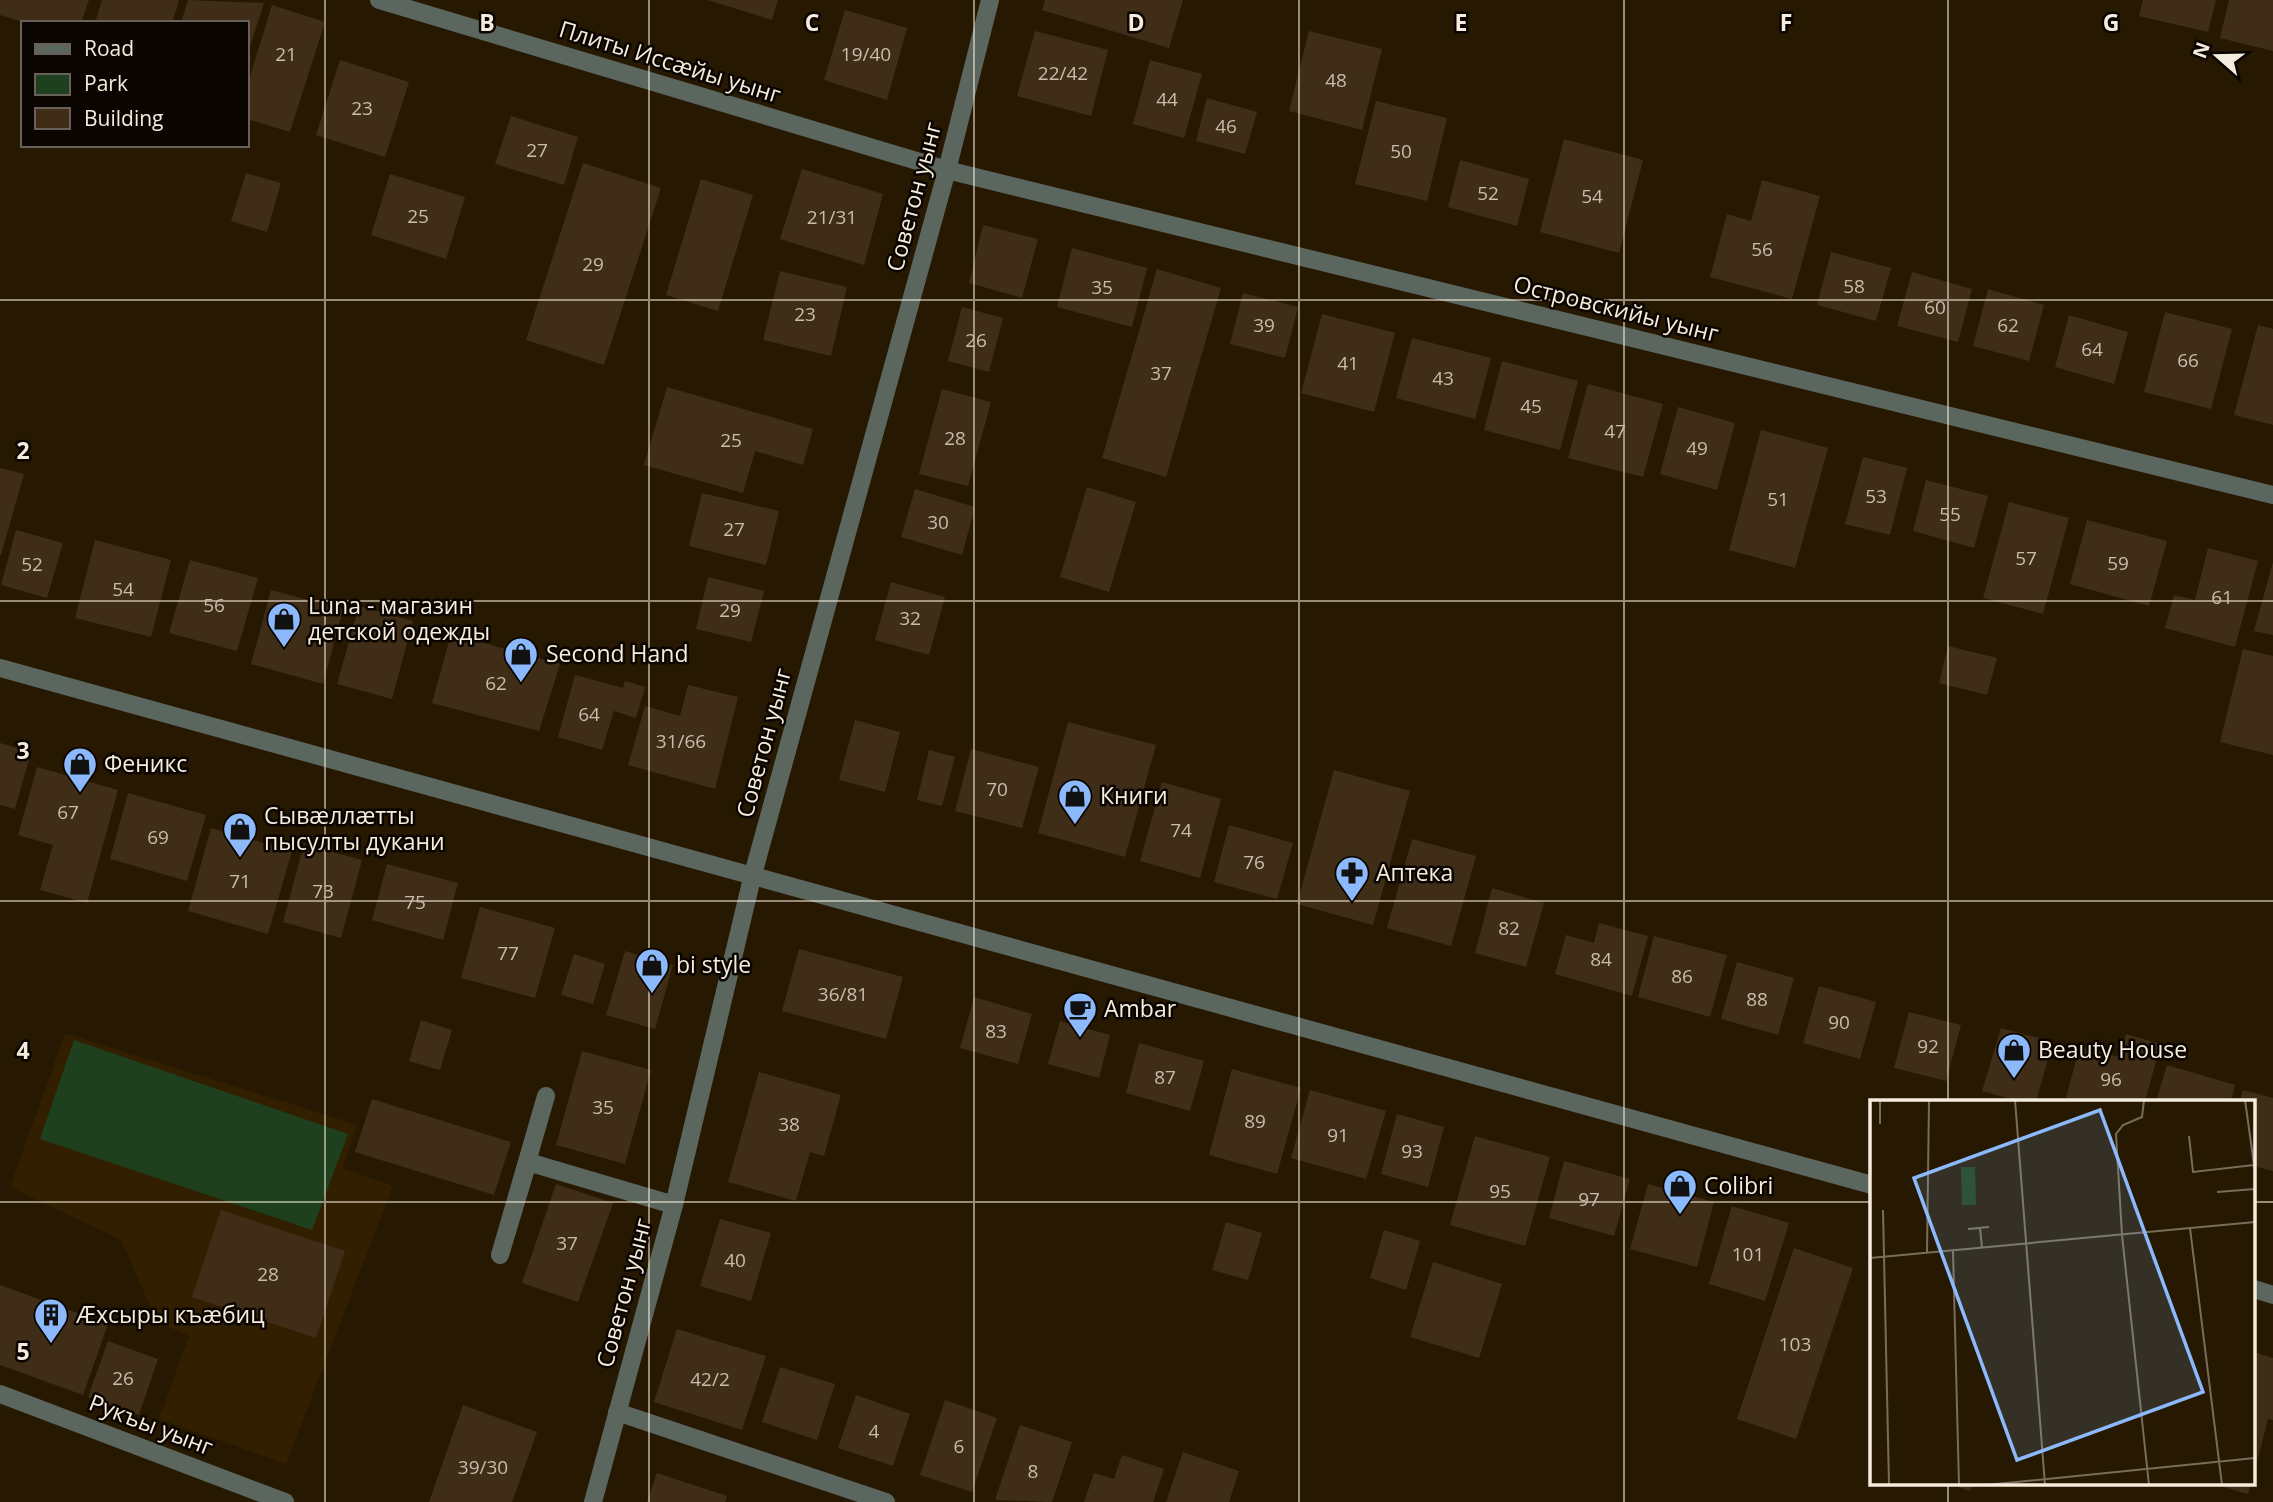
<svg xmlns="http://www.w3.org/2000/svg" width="2273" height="1502" font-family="'Open Sans',sans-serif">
	<rect width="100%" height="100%" fill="#261801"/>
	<path fill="#311f00" d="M65 1033 358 1125 343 1168 393 1186 286 1464 159 1419 189 1336 157 1322 121 1240 10 1187Z"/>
	<path fill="#1f401e" d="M74 1040 348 1134 312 1230 40 1139Z"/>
	<g fill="#402d18">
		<path d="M0 0H89L81 23H26L0 15Z"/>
		<path d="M102 0H179L172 23H95Z"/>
		<path d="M188 0 264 3 247 56V23H181Z"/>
		<path d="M708 0H778L772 20Z"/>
		<path d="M1045 0H1183L1169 48 1042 10Z"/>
		<path d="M2143 0H2216L2208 32 2139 16Z"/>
		<path d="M2229 0H2273V51L2220 38Z"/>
		<path d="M272 5 325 22 290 132 247 119V86Z"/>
		<path d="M845 10 907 28 887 100 824 80Z"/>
		<path d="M1035 31 1108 50 1091 116 1017 96Z"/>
		<path d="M1309 31 1382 49 1362 130 1289 111Z"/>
		<path d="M340 60 409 82 385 157 316 135Z"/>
		<path d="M1150 60 1202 74 1184 138 1133 124Z"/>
		<path d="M1207 98 1257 112 1245 154 1196 141Z"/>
		<path d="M1376 101 1447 118 1427 201 1355 184Z"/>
		<path d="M511 116 578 137 564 185 495 164Z"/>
		<path d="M1564 139 1643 160 1619 253 1540 232Z"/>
		<path d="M1460 160 1529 179 1517 226 1448 207Z"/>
		<path d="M583 163 661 188 604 365 526 340Z"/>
		<path d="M802 169 883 194 864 265 780 239Z"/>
		<path d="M246 173 281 183 267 232 231 221Z"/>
		<path d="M390 174 465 197 446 259 371 235Z"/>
		<path d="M701 179 753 195 718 311 666 295Z"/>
		<path d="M1762 180 1820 196 1792 299 1710 277 1727 214 1751 221Z"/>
		<path d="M983 225 1038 239 1022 298 969 283Z"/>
		<path d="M1072 248 1147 268 1132 327 1057 307Z"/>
		<path d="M1831 252 1891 268 1876 321 1817 305Z"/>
		<path d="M1157 269 1221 288 1166 477 1102 458Z"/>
		<path d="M780 271 847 287 831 356 763 340Z"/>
		<path d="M1912 272 1972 289 1958 342 1897 326Z"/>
		<path d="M1988 289 2044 305 2029 361 1973 346Z"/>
		<path d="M1243 293 1298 307 1285 358 1230 344Z"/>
		<path d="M962 307 1003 318 989 372 948 361Z"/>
		<path d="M2165 312 2232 329 2211 409 2144 392Z"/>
		<path d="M1322 314 1395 333 1374 412 1301 393Z"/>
		<path d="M2069 315 2128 332 2114 384 2055 367Z"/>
		<path d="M2258 325 2273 329V425L2234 415Z"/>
		<path d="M1412 338 1491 358 1475 419 1396 398Z"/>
		<path d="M1502 361 1578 381 1560 450 1484 430Z"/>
		<path d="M1588 384 1663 404 1643 477 1568 458Z"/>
		<path d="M667 387 813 429 803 465 755 451 743 493 644 465Z"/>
		<path d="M942 389 991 402 968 486 919 474Z"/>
		<path d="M1678 407 1735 423 1717 490 1660 474Z"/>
		<path d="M1761 430 1828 448 1795 568 1729 550Z"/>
		<path d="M1863 457 1907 468 1890 535 1845 524Z"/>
		<path d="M0 468 24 474 1 555H0Z"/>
		<path d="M1926 480 1988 496 1974 548 1913 531Z"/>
		<path d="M1087 487 1136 502 1109 592 1060 577Z"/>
		<path d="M915 489 975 507 962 555 901 537Z"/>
		<path d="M702 493 779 511 766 565 689 546Z"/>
		<path d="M2009 502 2069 518 2043 614 1983 598Z"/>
		<path d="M2087 520 2167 541 2149 606 2070 584Z"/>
		<path d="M16 530 63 543 47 598 1 585Z"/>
		<path d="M95 540 171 560 151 637 75 618Z"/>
		<path d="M2208 548 2258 561 2235 647 2165 628 2174 595 2195 600Z"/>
		<path d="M190 560 258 578 237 651 169 633Z"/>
		<path d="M2273 562V635L2254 631Z"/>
		<path d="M708 577 764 591 751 642 696 629Z"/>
		<path d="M891 582 945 597 929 655 875 640Z"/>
		<path d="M271 590 343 609 323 684 251 664Z"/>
		<path d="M359 606 413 621 392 699 337 684Z"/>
		<path d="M451 634 560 664 539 731 432 703Z"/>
		<path d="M1948 646 1997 658 1987 695 1939 683Z"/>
		<path d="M2243 649 2273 656V755L2220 742Z"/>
		<path d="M575 675 623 688 625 681 645 687 636 718 614 711 602 750 558 737Z"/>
		<path d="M688 685 738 697 715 789 628 765 645 706 680 716Z"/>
		<path d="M855 720 900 732 885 792 839 780Z"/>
		<path d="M1068 722 1156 745 1125 857 1038 833Z"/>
		<path d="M0 743 31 752 15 809 0 805Z"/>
		<path d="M971 749 1039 767 1022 828 955 811Z"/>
		<path d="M929 750 955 757 942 806 917 800Z"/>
		<path d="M37 767 118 790 87 903 40 890 53 845 18 835Z"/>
		<path d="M1334 770 1410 791 1373 925 1297 904Z"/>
		<path d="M1162 782 1221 799 1200 878 1140 861Z"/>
		<path d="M128 793 206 815 187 881 110 859Z"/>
		<path d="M1229 825 1293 843 1277 899 1214 882Z"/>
		<path d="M211 828 292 851 268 934 188 911Z"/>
		<path d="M1412 839 1476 856 1451 946 1387 928Z"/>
		<path d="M304 844 362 860 341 938 283 922Z"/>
		<path d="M387 864 458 883 443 940 372 920Z"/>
		<path d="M1492 888 1544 903 1526 967 1475 953Z"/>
		<path d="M480 907 555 928 535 998 461 978Z"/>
		<path d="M1599 923 1648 936 1632 996 1555 974 1566 935 1594 943Z"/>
		<path d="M1654 936 1727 955 1710 1017 1638 997Z"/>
		<path d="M799 949 903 977 886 1039 782 1011Z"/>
		<path d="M625 951 673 965 655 1029 606 1015Z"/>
		<path d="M574 954 605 964 593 1004 561 995Z"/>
		<path d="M1737 962 1794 978 1778 1035 1721 1019Z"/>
		<path d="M1819 986 1876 1002 1860 1059 1803 1043Z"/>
		<path d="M974 997 1032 1014 1018 1064 960 1048Z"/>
		<path d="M1909 1012 1961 1025 1946 1081 1894 1068Z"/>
		<path d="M421 1020 452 1030 440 1070 409 1061Z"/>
		<path d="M1060 1021 1110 1035 1099 1078 1048 1064Z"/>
		<path d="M2001 1028 2053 1042 2036 1101H2018L1982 1091Z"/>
		<path d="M2126 1034 2161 1044 2145 1101H2065L2080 1046 2119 1057Z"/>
		<path d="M1139 1043 1204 1061 1190 1111 1126 1093Z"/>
		<path d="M582 1051 651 1070 625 1164 556 1145Z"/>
		<path d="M2167 1065 2235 1085 2231 1101H2156Z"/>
		<path d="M1232 1069 1301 1088 1277 1174 1209 1155Z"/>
		<path d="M759 1072 841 1095 824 1156 810 1152 796 1201 728 1182Z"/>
		<path d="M1310 1090 1386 1111 1366 1179 1291 1158Z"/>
		<path d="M2243 1090 2273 1098V1171L2254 1166V1101H2240Z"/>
		<path d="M372 1099 511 1142 494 1195 355 1152Z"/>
		<path d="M1397 1114 1444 1127 1428 1187 1381 1174Z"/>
		<path d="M1475 1136 1550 1157 1525 1246 1450 1225Z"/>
		<path d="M1564 1161 1630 1179 1614 1236 1549 1218Z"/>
		<path d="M556 1184 613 1203 578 1302 522 1283Z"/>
		<path d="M1648 1184 1714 1202 1697 1267 1630 1249Z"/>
		<path d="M1732 1206 1789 1223 1765 1301 1709 1284Z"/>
		<path d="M221 1210 345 1251 316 1338 192 1297Z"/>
		<path d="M720 1219 771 1233 751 1301 700 1286Z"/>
		<path d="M1226 1222 1262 1233 1248 1280 1212 1270Z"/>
		<path d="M1384 1230 1420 1241 1406 1290 1370 1278Z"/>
		<path d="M1794 1248 1853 1268 1796 1439 1737 1419Z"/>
		<path d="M1433 1262 1502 1284 1479 1358 1410 1337Z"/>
		<path d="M0 1285 108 1324 83 1395 0 1365Z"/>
		<path d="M677 1329 766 1356 742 1430 654 1402Z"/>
		<path d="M108 1341 158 1359 139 1415 88 1397Z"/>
		<path d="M2254 1352 2273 1358V1420L2268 1419 2255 1470Z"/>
		<path d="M780 1367 835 1384 817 1440 762 1422Z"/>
		<path d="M856 1395 910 1414 893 1466 838 1448Z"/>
		<path d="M945 1400 997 1418 972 1492 920 1475Z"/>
		<path d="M463 1405 537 1432 512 1502H429Z"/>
		<path d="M1020 1425 1072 1442 1052 1502 995 1500Z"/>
		<path d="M1183 1452 1239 1471 1229 1502H1166Z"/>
		<path d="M1122 1455 1164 1469 1153 1502H1084L1094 1473 1114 1479Z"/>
		<path d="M657 1473 727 1496 725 1502H647Z"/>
		<path d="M1947 1483H1973L1970 1491Z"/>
		<path d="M2210 1483H2251L2248 1494Z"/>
	</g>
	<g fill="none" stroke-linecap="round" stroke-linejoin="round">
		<path stroke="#5b665e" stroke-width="18" d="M546 1096 500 1255 528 1162 674 1205"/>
		<g stroke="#5b665e" stroke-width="18">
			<path d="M379 0 947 170 2273 495"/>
			<path d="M0 1394 285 1502"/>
			<path d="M617 1412 886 1502"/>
		</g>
		<g stroke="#5b665e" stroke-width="18">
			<path d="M0 668 1872 1185"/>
			<path d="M2254 1289 2273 1295"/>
			<path d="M593 1502 674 1205 752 878 947 170 990 0"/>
		</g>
	</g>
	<path fill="none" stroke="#f5ecdd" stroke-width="2" stroke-opacity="0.55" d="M325 0V1502M649 0V1502M974 0V1502M1299 0V1502M1624 0V1502M1948 0V1101M0 300H2273M0 601H2273M0 901H2273M0 1202H1872M2254 1202H2273M1948 1483V1502"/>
	<defs>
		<g id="shop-pin" transform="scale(1.75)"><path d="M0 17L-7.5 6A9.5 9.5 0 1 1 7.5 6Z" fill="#8cb9fc" stroke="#0a0501"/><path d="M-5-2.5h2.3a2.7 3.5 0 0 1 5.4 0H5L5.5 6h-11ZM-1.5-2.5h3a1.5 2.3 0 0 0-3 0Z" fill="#111"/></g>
		<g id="pharmacy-pin" transform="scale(1.75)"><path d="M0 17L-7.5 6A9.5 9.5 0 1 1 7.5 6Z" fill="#8cb9fc" stroke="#0a0501"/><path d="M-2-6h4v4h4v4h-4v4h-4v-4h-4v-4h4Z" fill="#111"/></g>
		<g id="cafe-pin" transform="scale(1.75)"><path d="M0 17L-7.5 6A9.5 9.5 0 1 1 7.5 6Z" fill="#8cb9fc" stroke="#0a0501"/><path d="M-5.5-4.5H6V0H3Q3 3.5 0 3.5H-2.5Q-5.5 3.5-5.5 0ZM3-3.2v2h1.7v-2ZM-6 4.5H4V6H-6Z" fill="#111"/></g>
		<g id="building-pin" transform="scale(1.75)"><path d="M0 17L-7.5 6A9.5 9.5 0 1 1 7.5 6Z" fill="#8cb9fc" stroke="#0a0501"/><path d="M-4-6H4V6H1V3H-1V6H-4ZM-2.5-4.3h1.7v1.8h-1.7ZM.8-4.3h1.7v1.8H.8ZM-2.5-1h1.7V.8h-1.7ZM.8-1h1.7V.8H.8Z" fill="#111"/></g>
	</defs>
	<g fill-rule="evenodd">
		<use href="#shop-pin" x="284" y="619"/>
		<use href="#shop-pin" x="521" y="654"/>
		<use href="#shop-pin" x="80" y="764"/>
		<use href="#shop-pin" x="1075" y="796"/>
		<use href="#shop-pin" x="240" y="829"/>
		<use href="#pharmacy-pin" x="1352" y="873"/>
		<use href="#shop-pin" x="652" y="965"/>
		<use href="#cafe-pin" x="1080" y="1009"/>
		<use href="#shop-pin" x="2014" y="1050"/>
		<use href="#shop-pin" x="1680" y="1186"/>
		<use href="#building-pin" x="51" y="1315"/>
	</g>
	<g text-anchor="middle" stroke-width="5" stroke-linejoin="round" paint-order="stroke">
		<g font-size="19" fill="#c8bcac">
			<text x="286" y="61">21</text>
			<text x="866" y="61">19/40</text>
			<text x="1063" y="80">22/42</text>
			<text x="1336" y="87">48</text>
			<text x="1167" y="106">44</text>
			<text x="362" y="115">23</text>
			<text x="1226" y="133">46</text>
			<text x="537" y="157">27</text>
			<text x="1401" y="158">50</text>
			<text x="1488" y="200">52</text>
			<text x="1592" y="203">54</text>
			<text x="418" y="223">25</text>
			<text x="832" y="224">21/31</text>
			<text x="1762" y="256">56</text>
			<text x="593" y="271">29</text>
			<text x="1854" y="293">58</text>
			<text x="1102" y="294">35</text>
			<text x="1935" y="314">60</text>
			<text x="805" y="321">23</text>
			<text x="1264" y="332">39</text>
			<text x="2008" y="332">62</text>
			<text x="976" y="347">26</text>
			<text x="2092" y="356">64</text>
			<text x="2188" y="367">66</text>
			<text x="1348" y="370">41</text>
			<text x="1161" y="380">37</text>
			<text x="1443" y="385">43</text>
			<text x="1531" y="413">45</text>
			<text x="1615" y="438">47</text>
			<text x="955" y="445">28</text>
			<text x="731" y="447">25</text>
			<text x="1697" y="455">49</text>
			<text x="1876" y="503">53</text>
			<text x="1778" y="506">51</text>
			<text x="1950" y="521">55</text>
			<text x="938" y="529">30</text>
			<text x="734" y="536">27</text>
			<text x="2026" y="565">57</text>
			<text x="2118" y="570">59</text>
			<text x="32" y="571">52</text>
			<text x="123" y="596">54</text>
			<text x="2222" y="604">61</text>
			<text x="214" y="612">56</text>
			<text x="730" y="617">29</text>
			<text x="910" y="625">32</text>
			<text x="496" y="690">62</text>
			<text x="589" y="721">64</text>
			<text x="681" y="748">31/66</text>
			<text x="997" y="796">70</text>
			<text x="68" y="819">67</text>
			<text x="1181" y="837">74</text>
			<text x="158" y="844">69</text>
			<text x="1254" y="869">76</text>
			<text x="240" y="888">71</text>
			<text x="323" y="898">73</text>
			<text x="415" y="909">75</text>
			<text x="1509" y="935">82</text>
			<text x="508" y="960">77</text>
			<text x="1601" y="966">84</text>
			<text x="1682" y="983">86</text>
			<text x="843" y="1001">36/81</text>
			<text x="1757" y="1006">88</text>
			<text x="1839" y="1029">90</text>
			<text x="996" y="1038">83</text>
			<text x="1928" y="1053">92</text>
			<text x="1165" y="1084">87</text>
			<text x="2111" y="1086">96</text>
			<text x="603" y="1114">35</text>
			<text x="1255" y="1128">89</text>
			<text x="789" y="1131">38</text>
			<text x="1338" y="1142">91</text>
			<text x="1412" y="1158">93</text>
			<text x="1500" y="1198">95</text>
			<text x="1589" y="1206">97</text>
			<text x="567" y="1250">37</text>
			<text x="1748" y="1261">101</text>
			<text x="735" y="1267">40</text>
			<text x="268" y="1281">28</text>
			<text x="1795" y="1351">103</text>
			<text x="123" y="1385">26</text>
			<text x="710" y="1386">42/2</text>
			<text x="874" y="1438">4</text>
			<text x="959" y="1453">6</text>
			<text x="483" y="1474">39/30</text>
			<text x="1033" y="1478">8</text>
		</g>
		<g font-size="23" fill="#f5ecdd" stroke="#0a0501">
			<text transform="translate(670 62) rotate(17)" y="8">Плиты Иссæйы уынг</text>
			<text transform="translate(914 197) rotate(-75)" y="8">Советон уынг</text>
			<text transform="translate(1616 309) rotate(14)" y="8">Островскийы уынг</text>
			<text transform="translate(764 743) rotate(-75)" y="8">Советон уынг</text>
			<text transform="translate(624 1293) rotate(-75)" y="8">Советон уынг</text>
			<text transform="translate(151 1425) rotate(21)" y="8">Рукъы уынг</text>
		</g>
		<g font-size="23" fill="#f5ecdd" stroke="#0a0501" text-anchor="start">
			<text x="308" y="614">Luna - магазин<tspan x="308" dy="26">детской одежды</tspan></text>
			<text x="546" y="662">Second Hand</text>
			<text x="104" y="772">Феникс</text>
			<text x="1100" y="804">Книги</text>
			<text x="264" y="824">Сывæллæтты<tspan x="264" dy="26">пысулты дукани</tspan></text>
			<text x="1376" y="881">Аптека</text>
			<text x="676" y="973">bi style</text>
			<text x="1104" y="1017">Ambar</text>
			<text x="2038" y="1058">Beauty House</text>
			<text x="1704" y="1194">Colibri</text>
			<text x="76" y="1323">Æхсыры къæбиц</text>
		</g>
	</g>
	<g transform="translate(1870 1100)">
		<rect width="385" height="385" fill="#261801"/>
		<path d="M91 67H105L106 105H92Z" fill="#1f401e"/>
		<path fill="none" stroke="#796d59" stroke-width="2" d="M10 0V24M145 0 175 385M274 0 272 17 253 25 246 34 252 135 279 385M375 0 385 72M319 36 323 72 384 65M347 92 385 89M13 110 19 385M320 128 352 385M112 148 110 128 98 129 119 127M83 151 89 385M57 153 59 0M0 158 385 122M116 385 385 358"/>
		<path fill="#8cb9fc" fill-opacity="0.15" stroke="#8cb9fc" stroke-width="3.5" d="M230 10 333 292 147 360 44 78Z"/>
		<rect width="385" height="385" fill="none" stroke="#f5ecdd" stroke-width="3.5"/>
	</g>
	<g font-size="23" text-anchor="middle" font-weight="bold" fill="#f5ecdd" stroke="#0a0501" stroke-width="5" stroke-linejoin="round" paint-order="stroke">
		<text x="487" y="31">B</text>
		<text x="812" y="31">C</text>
		<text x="1136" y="31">D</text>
		<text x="1461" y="31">E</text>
		<text x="1786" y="31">F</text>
		<text x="2111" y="31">G</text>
		<text x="23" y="459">2</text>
		<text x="23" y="759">3</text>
		<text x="23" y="1059">4</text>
		<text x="23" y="1360">5</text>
	</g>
	<rect x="21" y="21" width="228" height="126" fill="#0a0501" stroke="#686159" stroke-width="2"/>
	<rect x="35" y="44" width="35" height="10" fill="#5b665e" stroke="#686159" stroke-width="2"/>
	<text x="84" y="56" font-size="21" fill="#f5ecdd">Road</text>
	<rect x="35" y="74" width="35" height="21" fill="#1f401e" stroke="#686159" stroke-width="2"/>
	<text x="84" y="91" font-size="21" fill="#f5ecdd">Park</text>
	<rect x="35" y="108" width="35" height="21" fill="#402d18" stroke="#686159" stroke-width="2"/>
	<text x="84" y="126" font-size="21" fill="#f5ecdd">Building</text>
	<g transform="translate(2217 56) rotate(290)" stroke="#0a0501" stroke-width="5" paint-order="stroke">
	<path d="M0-5L12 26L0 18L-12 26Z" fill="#f5ecdd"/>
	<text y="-10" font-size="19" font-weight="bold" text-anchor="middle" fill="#f5ecdd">N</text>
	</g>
</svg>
